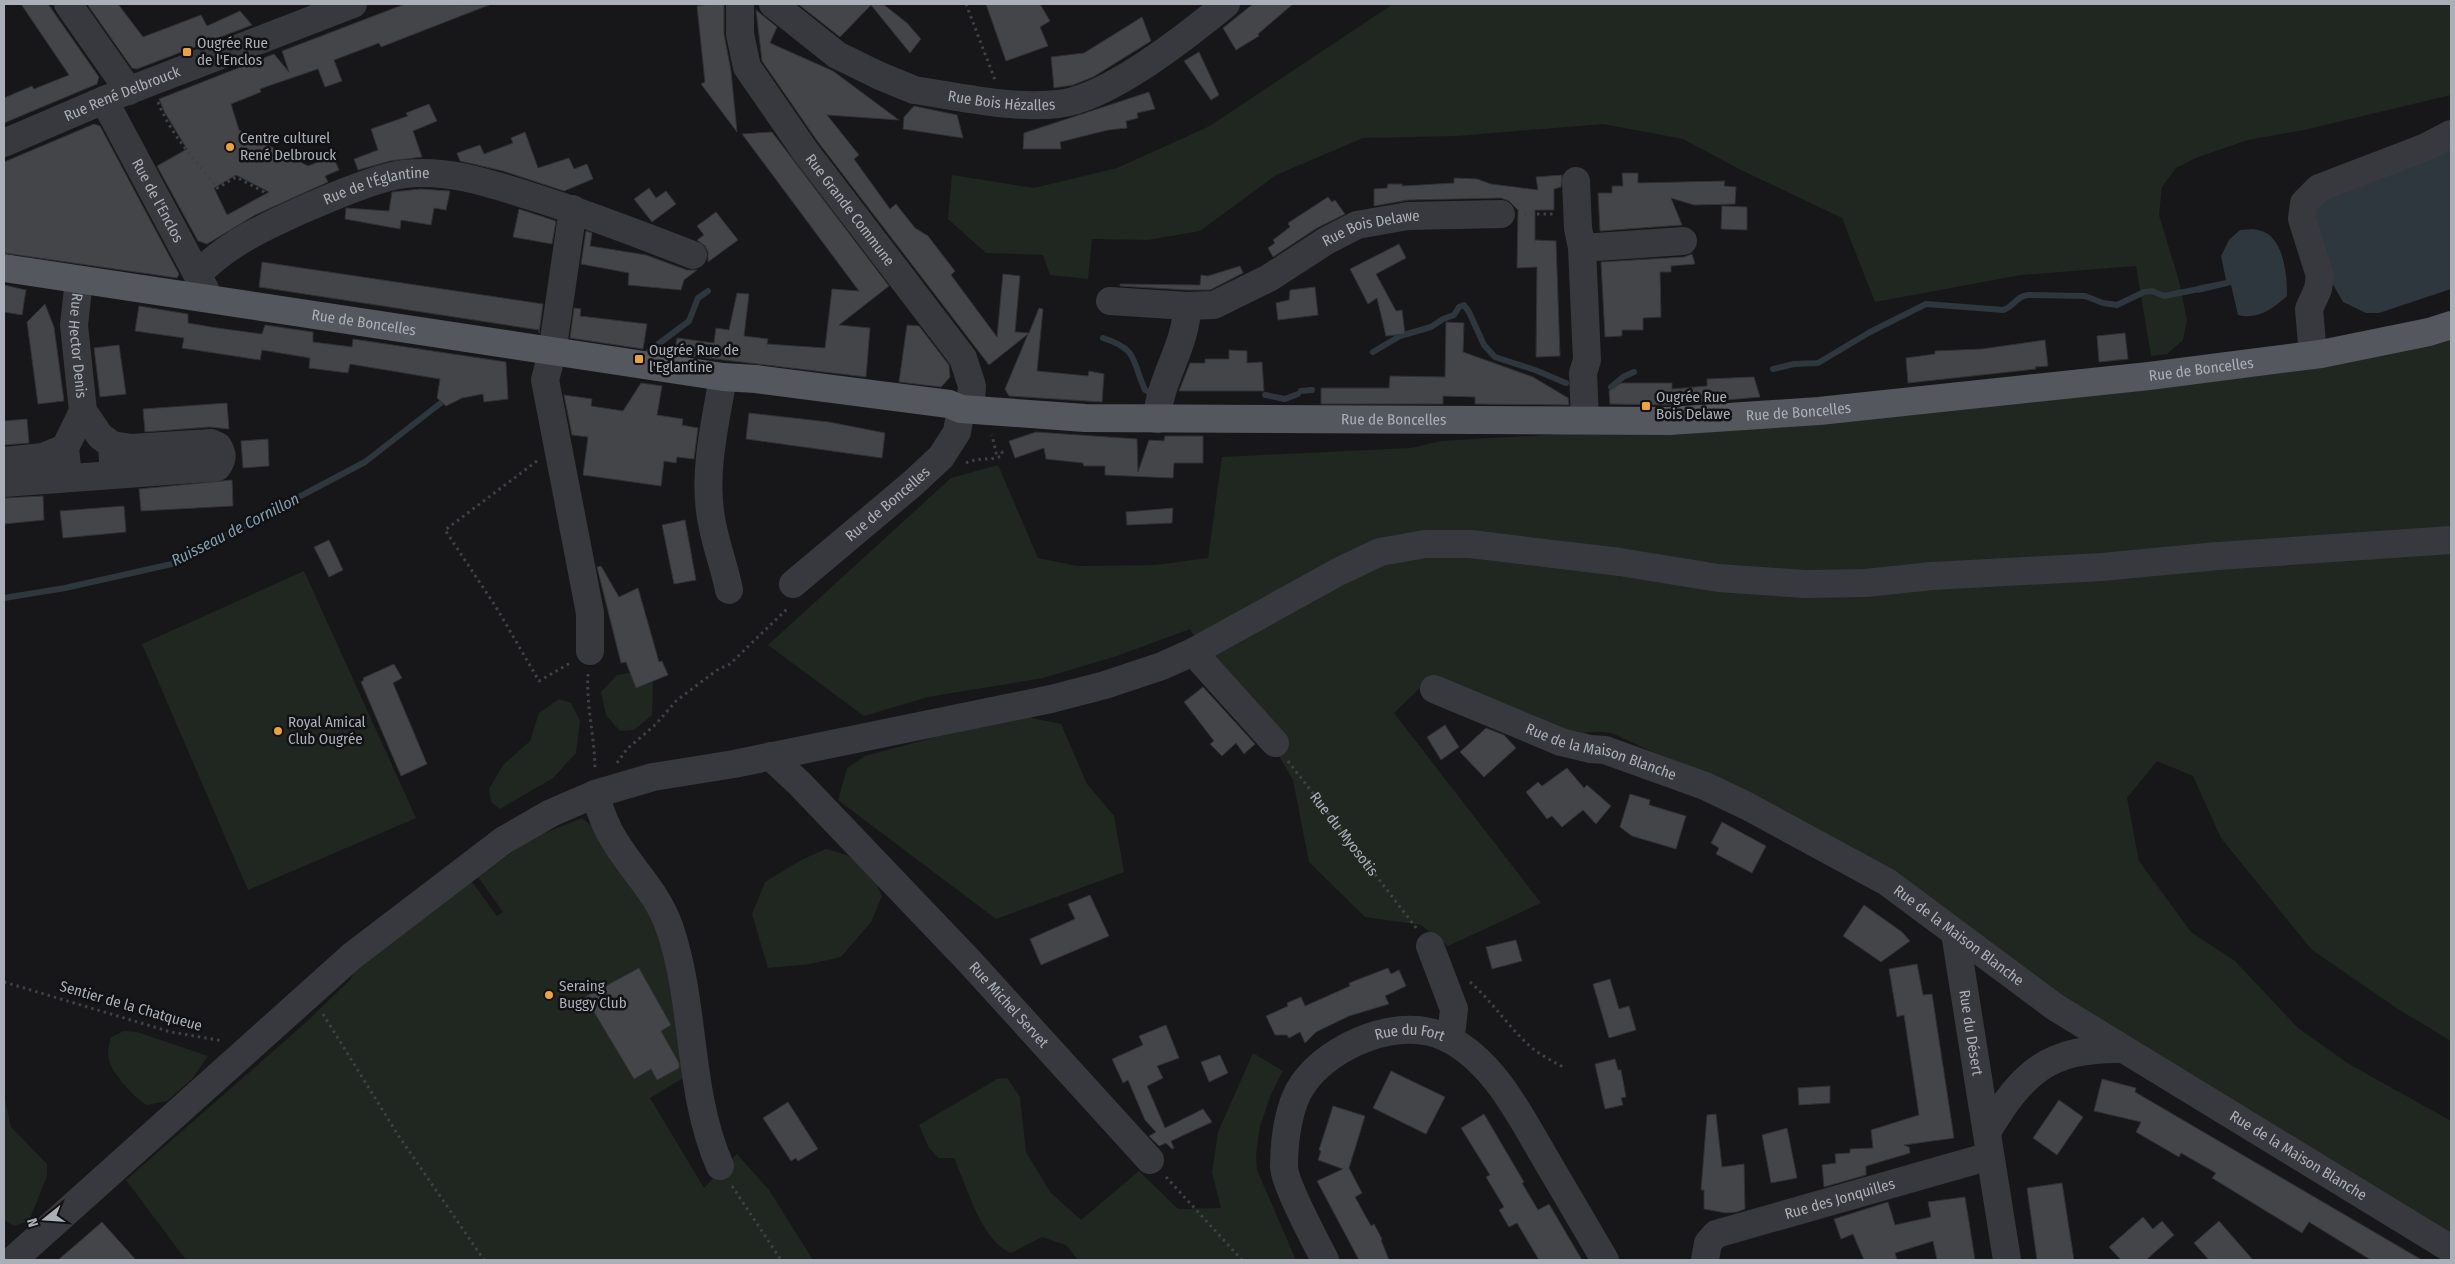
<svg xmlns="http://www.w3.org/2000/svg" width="2455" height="1264" font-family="'Fira Sans Condensed',sans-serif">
	<rect width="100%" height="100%" fill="#171719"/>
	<g fill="#1f2720">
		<path d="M1393 4H2451V95L2304 130 2248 140 2198 157 2176 168 2162 187 2159 215 2179 281 2187 320 2183 340 2167 354 2151 356 2136 266 2021 275 1875 302 1842 218 1741 170 1683 139 1603 124 1457 136 1363 138 1276 175 1200 231 1148 240 1092 239 1088 279 1050 275 1043 255 986 253 948 219 952 175 1034 188 1117 168 1208 127Z"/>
		<path d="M2451 337V1041L2398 1009 2312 950 2221 838 2193 776 2157 761 2127 798 2139 861 2191 932 2235 961 2298 1028 2349 1064 2451 1121V1237L1713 780 1614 734C1598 730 1586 732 1571 737L1430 682 1420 688 1394 713 1541 903 1448 946 1421 925 1365 917 1309 862 1293 780 1275 749 1206 657 1190 629 1117 656 1043 678 928 697 864 716 768 645 951 478 998 465 1038 558 1077 566 1155 565 1208 558 1222 457 1411 448 1441 441 1596 432Z"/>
		<path d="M304 571 416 818 248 890 142 644Z"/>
		<path d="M629 673 653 683 652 715 634 730 620 731 606 715 601 692 617 675Z"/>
		<path d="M559 699 571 703 580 721 576 753 553 778 500 809 491 802 489 789 503 765 530 741 539 713Z"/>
		<path d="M1018 715 1061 724 1087 784 1114 816 1124 872 996 919 838 800 847 768 865 756Z"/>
		<path d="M582 818 597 830 659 922 688 1075 650 1098 704 1188 737 1154 769 1190 813 1260H186L126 1180 303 1025 349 981 364 958 472 882 497 916 503 912 478 877 530 839Z"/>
		<path d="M826 849C858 857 869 865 882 896L871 922 841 957 810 964 768 968 752 914 765 882 801 860Z"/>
		<path d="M124 1031 137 1032 208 1056 192 1079 167 1101 147 1105C134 1098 107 1069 108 1053 108 1048 110 1042 111 1037Z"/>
		<path d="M1253 1053 1283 1071 1272 1092 1260 1126 1256 1154 1257 1170 1296 1260H1078L1066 1245 1042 1237 1011 1253C981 1241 967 1186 954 1158H938L929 1148 919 1125 997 1079 1007 1078 1020 1097 1026 1152 1050 1192 1081 1220 1139 1171 1178 1209 1221 1208 1212 1173 1218 1132Z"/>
		<path d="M4 1096 11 1127 47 1164V1176L29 1221 14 1226 4 1220Z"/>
	</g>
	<g fill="#2d373d">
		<path d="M2451 145V289L2379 313H2366L2343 302 2322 265 2310 204Z"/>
		<path d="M2253 229C2257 230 2264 231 2268 234 2285 247 2287 277 2287 296 2272 309 2258 320 2238 315L2231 285 2198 293 2197 286 2226 280 2221 256 2229 240 2240 230Z"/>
	</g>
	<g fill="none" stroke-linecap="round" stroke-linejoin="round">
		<g stroke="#2d373d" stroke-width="6">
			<path d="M1103 338C1139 350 1131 359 1145 390L1152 394"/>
			<path d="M649 351 689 321 698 298 708 291"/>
			<path d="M1373 352 1400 336 1431 327 1443 319 1454 315 1459 307 1464 305 1469 312 1484 345 1495 357 1535 370 1566 383"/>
			<path d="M1773 369 1794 364 1818 363 1870 332 1926 304 2003 310C2013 308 2016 296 2028 295L2085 296 2103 303 2117 305 2144 292 2152 291 2164 296 2204 288"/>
			<path d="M1611 387 1623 377 1634 372"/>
			<path d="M1301 391 1312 390"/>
			<path d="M1265 395 1285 399 1298 394"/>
			<path d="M4 598 65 588 172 564 365 462 442 402"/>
		</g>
	</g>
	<g fill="#444549" stroke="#313135" fill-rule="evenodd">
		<path d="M21 4H48L99 77 97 84 4 123V98L32 86 34 89 69 75Z"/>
		<path d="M87 4H118L143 37 201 15 207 26 240 11 252 25 137 69 132 68Z"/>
		<path d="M405 4 489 5 381 47 379 43 334 60 342 81 325 87 318 69 274 84 260 89 261 92 231 104 239 130 308 166 333 156 339 170 325 176 328 182 255 215 207 244 198 241 157 166 187 149 165 113 159 99 274 54 289 72 282 51ZM236 175 269 192 227 215 214 188Z"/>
		<path d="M709 4H724V34L731 71 737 132 701 84 705 82 697 6Z"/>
		<path d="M798 4H883L907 23 921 39 910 53 871 5 840 37Z"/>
		<path d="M986 4H1040L1050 21 1040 27 1048 46 1006 61Z"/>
		<path d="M1253 4H1293L1258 34 1259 36 1236 50 1223 28Z"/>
		<path d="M756 10 777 27 770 43 833 71 899 120 827 115 859 155 854 159 890 209 896 204 915 228 928 236 955 271 951 275 997 337 1003 274 1020 276 1015 332 1029 333 1039 308 1043 309 1037 371 1088 376 1089 371 1104 374 1102 402 1009 396 1005 389 1028 334 989 365 818 142 762 61Z"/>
		<path d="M1142 17 1151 41 1093 77 1073 85 1054 88 1051 57 1084 53Z"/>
		<path d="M1199 52 1219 95 1211 100 1184 61Z"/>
		<path d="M1149 92 1155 109 1137 113 1138 118 1126 121 1127 128 1108 130 1060 142 1061 149H1023L1024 133Z"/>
		<path d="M429 104 437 121 413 131 422 157 390 161 358 170 354 159 378 150 371 129 408 116 406 113Z"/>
		<path d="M914 106 957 115 963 138 903 129 904 117Z"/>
		<path d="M94 124 100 126 179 274 177 278 4 253V162Z"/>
		<path d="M525 132 538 168 569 158 574 169 587 164 593 179 564 191 503 171 460 161 457 153 480 145 484 154 513 143 511 138Z"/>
		<path d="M772 132 889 286 839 325 870 328 866 377 674 354 677 338 714 343 716 328 729 330 737 293 749 294 744 336 768 339 767 344 825 348 832 289 859 291 742 134Z"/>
		<path d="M1622 173H1638V183L1725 181 1724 186 1736 187 1735 204 1694 205 1671 198 1682 225 1600 231 1598 193H1612V186H1623Z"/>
		<path d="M1562 175 1561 187 1554 189V210H1535V240L1556 241 1560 356 1536 357 1537 267 1517 268 1518 210 1509 201 1501 198 1408 200 1374 206V189L1387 188 1388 184H1402V186L1454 183V178L1477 179 1491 184 1538 190 1536 177Z"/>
		<path d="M649 188 656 198 666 191 676 204 652 222 634 199Z"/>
		<path d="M421 189 450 191 446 210 434 208 431 225 401 220 400 229 345 219 346 208 389 211 392 192Z"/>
		<path d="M1328 197 1332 202 1335 200 1345 214 1317 228 1273 257 1268 248 1275 243 1273 240 1290 227 1288 223Z"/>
		<path d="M1722 206 1747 207V230L1721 229Z"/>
		<path d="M519 209 556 221 552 244 513 237Z"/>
		<path d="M716 212 738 240 708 262V252L705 246 697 240 704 235 697 226Z"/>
		<path d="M586 231 592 233 590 246 646 255 687 270H697L684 280 681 290 628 285 629 273 581 264Z"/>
		<path d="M1399 244 1406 258 1376 274 1396 311 1402 310 1405 334 1386 336 1377 298 1368 304 1350 269Z"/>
		<path d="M1692 254 1695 264 1671 266V272H1660L1661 317 1643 318V330H1622V336L1605 337 1601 262 1684 257Z"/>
		<path d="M262 262 543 304 539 333V330L259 287Z"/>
		<path d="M1240 266 1243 273 1210 290H1187L1120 286V284L1200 285 1201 275 1208 276Z"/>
		<path d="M4 285 26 290 22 315 4 312Z"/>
		<path d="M1315 287 1318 315 1278 320 1276 303 1289 300 1290 290Z"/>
		<path d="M45 304 54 327 64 401 38 404 27 322Z"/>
		<path d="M139 306 188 314V323L217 328 262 334 265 325 313 332V342L352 347 353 339 506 362 508 399 484 402 483 394 462 398 446 406 437 398 440 379 350 364 348 373 309 368 310 358 262 350 260 360 182 348 184 338 135 331Z"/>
		<path d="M574 308 581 309 580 316 647 324 643 349 570 338Z"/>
		<path d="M1446 322 1464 323 1463 352 1533 377 1568 398 1569 405 1475 404V397L1443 396V404H1321V388H1389L1390 376 1445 377Z"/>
		<path d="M907 325 919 326 949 365 950 377 941 387 899 382Z"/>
		<path d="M2125 333 2128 359 2099 362 2097 336Z"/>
		<path d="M2045 340 2048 366 2035 367 2036 369 1908 383 1906 358 1935 354V351L1982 349Z"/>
		<path d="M119 345 126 394 100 397 94 348Z"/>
		<path d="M1229 350 1247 351V363L1262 362 1264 391H1179L1190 363H1205V359H1229Z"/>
		<path d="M1754 377 1760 397 1669 405 1610 404 1609 391 1621 383H1672V389L1707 386V379Z"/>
		<path d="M641 383 662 386 657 415 683 419 682 425 698 428 694 459 677 457 676 463 664 461 661 486 583 475 588 437 572 435 564 395 592 399 591 406 623 411Z"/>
		<path d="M227 403 229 429 210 427 145 432 143 409Z"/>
		<path d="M749 413 829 422 885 433 882 458 746 439Z"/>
		<path d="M27 419 29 443 4 445V421Z"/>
		<path d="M1036 432 1137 439 1138 472 1149 440 1164 441 1165 436H1203V463H1174L1173 478 1105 475V466H1084L1083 463 1046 459 1044 448 1015 458 1009 441Z"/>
		<path d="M268 439 269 466 243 468 241 441Z"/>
		<path d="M232 480 233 506 141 511 139 489Z"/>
		<path d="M43 496 44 520 4 524V498Z"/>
		<path d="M124 506 126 532 63 538 60 511Z"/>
		<path d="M1173 508 1172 523 1127 525 1126 512Z"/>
		<path d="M685 520 696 580 674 584 662 525Z"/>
		<path d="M329 540 343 570 329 577 314 547Z"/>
		<path d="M601 566 619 597 638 588 659 662 662 661 668 675 636 688 626 662 621 663 597 567Z"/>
		<path d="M394 664 402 678 393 683 427 764 401 776 361 682 364 680 363 678Z"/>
		<path d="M1203 687 1255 744 1244 754 1236 743 1222 756 1210 744 1214 741 1184 702Z"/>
		<path d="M1445 725 1459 747 1441 760 1427 737Z"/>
		<path d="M1486 728 1504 735 1516 748 1484 777 1460 752Z"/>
		<path d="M1567 768 1584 788 1587 785 1611 806 1596 824 1583 810 1562 827 1552 816 1547 819 1526 792 1538 782 1542 786Z"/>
		<path d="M1630 794 1650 800 1649 805 1686 816 1676 849 1632 836 1620 827Z"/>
		<path d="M1722 822 1766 846 1752 873 1716 854 1719 848 1711 843Z"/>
		<path d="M1090 895 1109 936 1041 965 1030 939 1075 919 1068 904Z"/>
		<path d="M1864 905 1902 932 1910 941 1881 962 1843 936Z"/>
		<path d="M1516 940 1522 961 1492 969 1486 947Z"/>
		<path d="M1917 964 1923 995 1932 994 1954 1138 1904 1145 1909 1147 1910 1153 1866 1166V1175L1824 1187 1822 1165 1836 1163 1835 1154 1850 1153V1149L1873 1148 1871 1130 1919 1115 1904 1015 1897 1017 1889 969Z"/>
		<path d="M639 968 671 1025 661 1031 679 1063V1068L657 1080 651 1069 634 1079 585 997Z"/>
		<path d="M1388 968 1391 974 1399 970 1406 986 1385 996 1389 1004 1349 1016 1316 1032 1305 1043 1300 1032 1289 1038 1287 1035H1275L1266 1016 1288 1006 1287 1003 1301 997 1305 1006 1350 986 1349 983Z"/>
		<path d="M1610 979 1619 1009 1629 1006 1636 1030 1609 1038 1593 984Z"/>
		<path d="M1166 1025 1179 1058 1157 1066 1163 1078 1147 1086 1165 1128 1203 1109 1212 1122 1171 1141 1174 1148 1172 1149 1166 1143 1159 1146 1149 1136 1156 1132 1145 1120 1128 1080 1123 1083 1112 1059 1143 1045 1139 1036Z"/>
		<path d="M1220 1055 1228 1073 1209 1082 1201 1062Z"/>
		<path d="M1615 1059 1618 1070H1621L1626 1097 1621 1098 1623 1105 1605 1109 1595 1064Z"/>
		<path d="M1391 1071 1445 1097 1426 1134 1373 1108Z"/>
		<path d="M2102 1079 2136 1088 2135 1092 2422 1260H2371L2309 1222 2302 1233 2212 1178 2216 1173 2181 1153 2179 1157 2136 1132 2141 1122 2094 1111Z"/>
		<path d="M1830 1086V1103L1799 1105 1798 1088Z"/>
		<path d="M2059 1100 2083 1117 2057 1155 2033 1138Z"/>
		<path d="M788 1102 818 1149 798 1161 796 1158 791 1161 763 1118Z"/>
		<path d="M1333 1106 1365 1116 1349 1168 1362 1193 1355 1197 1371 1226 1374 1224 1382 1239 1381 1240 1389 1260H1359L1317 1181 1343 1169 1318 1160 1321 1151 1319 1150Z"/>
		<path d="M1484 1114 1524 1182 1522 1183 1538 1210 1549 1204 1582 1260H1539L1517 1223 1509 1227 1499 1210 1504 1207 1486 1177 1490 1175 1461 1128Z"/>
		<path d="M1716 1114 1722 1167 1744 1164 1745 1209 1737 1212 1726 1213 1704 1209V1190H1701L1707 1115Z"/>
		<path d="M1787 1128 1797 1178 1771 1183 1762 1135Z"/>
		<path d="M2062 1183 2074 1260H2037L2027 1188Z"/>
		<path d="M1965 1197 1975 1260H1937L1933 1241 1895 1253 1897 1260H1864L1853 1234 1841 1239 1834 1219 1888 1202 1895 1225 1931 1217 1928 1202Z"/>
		<path d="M2143 1217 2153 1229 2162 1221 2174 1235 2146 1260H2121L2109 1247Z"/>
		<path d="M2219 1221 2253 1260H2209L2194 1243Z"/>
		<path d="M102 1222 136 1260H58L79 1242Z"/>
	</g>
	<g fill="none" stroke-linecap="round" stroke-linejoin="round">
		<g stroke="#3e4145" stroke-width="3" stroke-dasharray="2.5 4" stroke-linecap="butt">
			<path d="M966 4 995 80"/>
			<path d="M158 102C171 136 196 160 217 188L236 177 264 192 268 200"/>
			<path d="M1524 214H1556"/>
			<path d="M537 461 445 530 496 607 539 681 572 662"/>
			<path d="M966 463C978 457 990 461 1002 456V452L996 453 992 435"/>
			<path d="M588 674C586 706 595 738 595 770"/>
			<path id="s1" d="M1288 761 1417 929"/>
			<path d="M617 763 627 749 656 724 676 701 717 670 730 664 789 607"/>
			<path d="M4 982 171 1032 223 1041"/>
			<path d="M1470 982C1493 1002 1509 1028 1532 1048 1542 1056 1554 1062 1565 1068"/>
			<path d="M323 1014 398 1135 484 1260"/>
			<path d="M1166 1177 1242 1260"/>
			<path d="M732 1186 781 1260"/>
		</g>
		<g stroke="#38393e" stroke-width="28">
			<path d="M68 4 129 91"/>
			<path id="s2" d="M740 4V34L747 67 805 151 963 358 972 386 970 410"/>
			<path id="s3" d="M773 4 837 55 880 76 914 90C961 97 1010 109 1058 104 1108 99 1187 36 1226 4"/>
			<path id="s4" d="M104 100 205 289"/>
			<path id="s5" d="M4 143 104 100 353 4"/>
			<path d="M1576 181 1578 228 1582 248 1587 360 1583 373 1585 419"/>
			<path d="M573 209 552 353 545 380 590 613V651"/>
			<path d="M1582 248 1683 241"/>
			<path id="s6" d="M198 274C228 243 266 226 304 209 329 198 378 177 404 174 448 169 489 183 530 196 585 213 639 234 693 255"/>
			<path id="s7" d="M79 280 74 325 83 411 100 436 112 445 113 462"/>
			<path id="s8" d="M1110 301 1187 306 1214 305 1269 278 1326 241 1357 225 1408 216 1501 214"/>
			<path d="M2313 355 2309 309 2318 289 2320 276 2302 219 2304 203 2319 188 2426 147 2451 134"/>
			<path d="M723 377C716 420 704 467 710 511 713 538 724 564 729 590"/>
			<path d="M1157 419C1159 380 1187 345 1187 306"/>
			<path d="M4 461 43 457 65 448"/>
			<path d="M68 477 65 448 83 411"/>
			<path d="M4 483 208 468 217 467C223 459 223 455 218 446L211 443 132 448 112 445"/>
			<path id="s9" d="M793 584 912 484 941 457 957 432 961 409"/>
			<path d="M1193 652 1275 743"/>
			<path id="s10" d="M1434 689 1561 742 1590 749 1605 750 1705 786 1747 806 1887 882 2055 1007 2451 1249"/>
			<path id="s11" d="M770 756 800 784 970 962 1150 1160"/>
			<path d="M595 794C600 811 606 828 616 843 634 872 659 895 670 929 696 1006 687 1091 720 1166"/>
			<path id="s12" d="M1955 933 2007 1260"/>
			<path d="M1430 946 1454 1009 1452 1027 1447 1038"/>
			<path d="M1987 1132C2023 1072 2048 1048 2122 1049"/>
			<path d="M13 1260 352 956 504 840 551 813 595 794 653 777 734 764 1051 699 1105 685 1162 666 1193 652 1338 572 1380 552 1425 544H1470L1620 562 1718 578 1805 584 1866 583 1932 576 2102 567 2218 556 2451 540"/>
			<path id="s13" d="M1325 1260C1316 1242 1285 1185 1284 1167 1284 1142 1288 1105 1303 1084 1331 1044 1401 1015 1447 1038 1496 1063 1521 1118 1548 1163 1567 1195 1586 1228 1605 1260"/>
			<path id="s14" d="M1705 1260 1708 1243 1716 1234 1990 1156"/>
		</g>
		<path stroke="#54575d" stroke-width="28" id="s15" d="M4 268 723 377 756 379 949 404 961 409 1085 418 1669 421 1819 411 2149 376 2321 354 2429 332 2451 325"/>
	</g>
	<g fill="#eda33b" stroke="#121214" stroke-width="2">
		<rect x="182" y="47" width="10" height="10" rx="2.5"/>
		<circle cx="230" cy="147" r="5"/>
		<rect x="634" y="354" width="10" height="10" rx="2.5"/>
		<rect x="1641" y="401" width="10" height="10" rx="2.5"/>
		<circle cx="278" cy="731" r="5"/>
		<circle cx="549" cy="995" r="5"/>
	</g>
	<g text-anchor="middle" stroke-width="5" stroke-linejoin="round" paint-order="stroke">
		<g font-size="15" fill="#aaafb8" stroke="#121214" text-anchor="start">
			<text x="197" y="48">Ougrée Rue<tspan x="197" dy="17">de l'Enclos</tspan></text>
			<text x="240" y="143">Centre culturel<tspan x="240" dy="17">René Delbrouck</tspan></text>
			<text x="649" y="355">Ougrée Rue de<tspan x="649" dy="17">l'Eglantine</tspan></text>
			<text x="1656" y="402">Ougrée Rue<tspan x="1656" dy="17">Bois Delawe</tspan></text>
			<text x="288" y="727">Royal Amical<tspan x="288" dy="17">Club Ougrée</tspan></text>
			<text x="559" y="991">Seraing<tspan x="559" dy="17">Buggy Club</tspan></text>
		</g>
		<g font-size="15" fill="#aaafb8" stroke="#121214">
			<text dy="5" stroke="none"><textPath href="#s5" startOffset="128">Rue René Delbrouck</textPath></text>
			<text dy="5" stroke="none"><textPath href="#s3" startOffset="255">Rue Bois Hézalles</textPath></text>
			<text dy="5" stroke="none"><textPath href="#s6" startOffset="202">Rue de l'Églantine</textPath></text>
			<text dy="5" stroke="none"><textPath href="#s4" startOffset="114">Rue de l'Enclos</textPath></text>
			<text dy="5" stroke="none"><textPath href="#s2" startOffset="240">Rue Grande Commune</textPath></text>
			<text dy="5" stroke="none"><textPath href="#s8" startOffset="281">Rue Bois Delawe</textPath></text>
			<text dy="5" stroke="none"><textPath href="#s15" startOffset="364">Rue de Boncelles</textPath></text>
			<text dy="5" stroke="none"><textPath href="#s7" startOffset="66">Rue Hector Denis</textPath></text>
			<text dy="5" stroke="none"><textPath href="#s15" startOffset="2211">Rue de Boncelles</textPath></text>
			<text dy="5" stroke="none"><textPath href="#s15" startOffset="1806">Rue de Boncelles</textPath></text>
			<text dy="5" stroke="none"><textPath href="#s15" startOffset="1401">Rue de Boncelles</textPath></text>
			<text dy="5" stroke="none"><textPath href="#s9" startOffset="124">Rue de Boncelles</textPath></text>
			<text dy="5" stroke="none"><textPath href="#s10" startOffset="179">Rue de la Maison Blanche</textPath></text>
			<text dy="5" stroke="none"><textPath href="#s1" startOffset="92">Rue du Myosotis</textPath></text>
			<text dy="5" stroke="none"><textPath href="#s10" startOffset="584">Rue de la Maison Blanche</textPath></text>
			<text dy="5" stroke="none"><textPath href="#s11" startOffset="345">Rue Michel Servet</textPath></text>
			<text transform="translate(131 1006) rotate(16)" y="5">Sentier de la Chatqueue</text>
			<text dy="5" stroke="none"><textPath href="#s12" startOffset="101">Rue du Désert</textPath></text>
			<text dy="5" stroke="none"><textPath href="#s13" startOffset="312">Rue du Fort</textPath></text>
			<text dy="5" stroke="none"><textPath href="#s10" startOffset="989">Rue de la Maison Blanche</textPath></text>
			<text dy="5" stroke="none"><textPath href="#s14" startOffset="158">Rue des Jonquilles</textPath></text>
		</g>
		<g font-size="16" font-style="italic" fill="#829fb2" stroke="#121214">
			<text transform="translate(235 529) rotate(-27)" y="6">Ruisseau de Cornillon</text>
		</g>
	</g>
	<rect width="2455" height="1264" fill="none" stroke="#aaafb8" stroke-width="10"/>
	<g transform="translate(45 1219) rotate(253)" stroke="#121214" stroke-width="4" paint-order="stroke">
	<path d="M0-4L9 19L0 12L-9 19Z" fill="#aaafb8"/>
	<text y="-8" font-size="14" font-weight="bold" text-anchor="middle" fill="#aaafb8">N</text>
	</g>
</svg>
